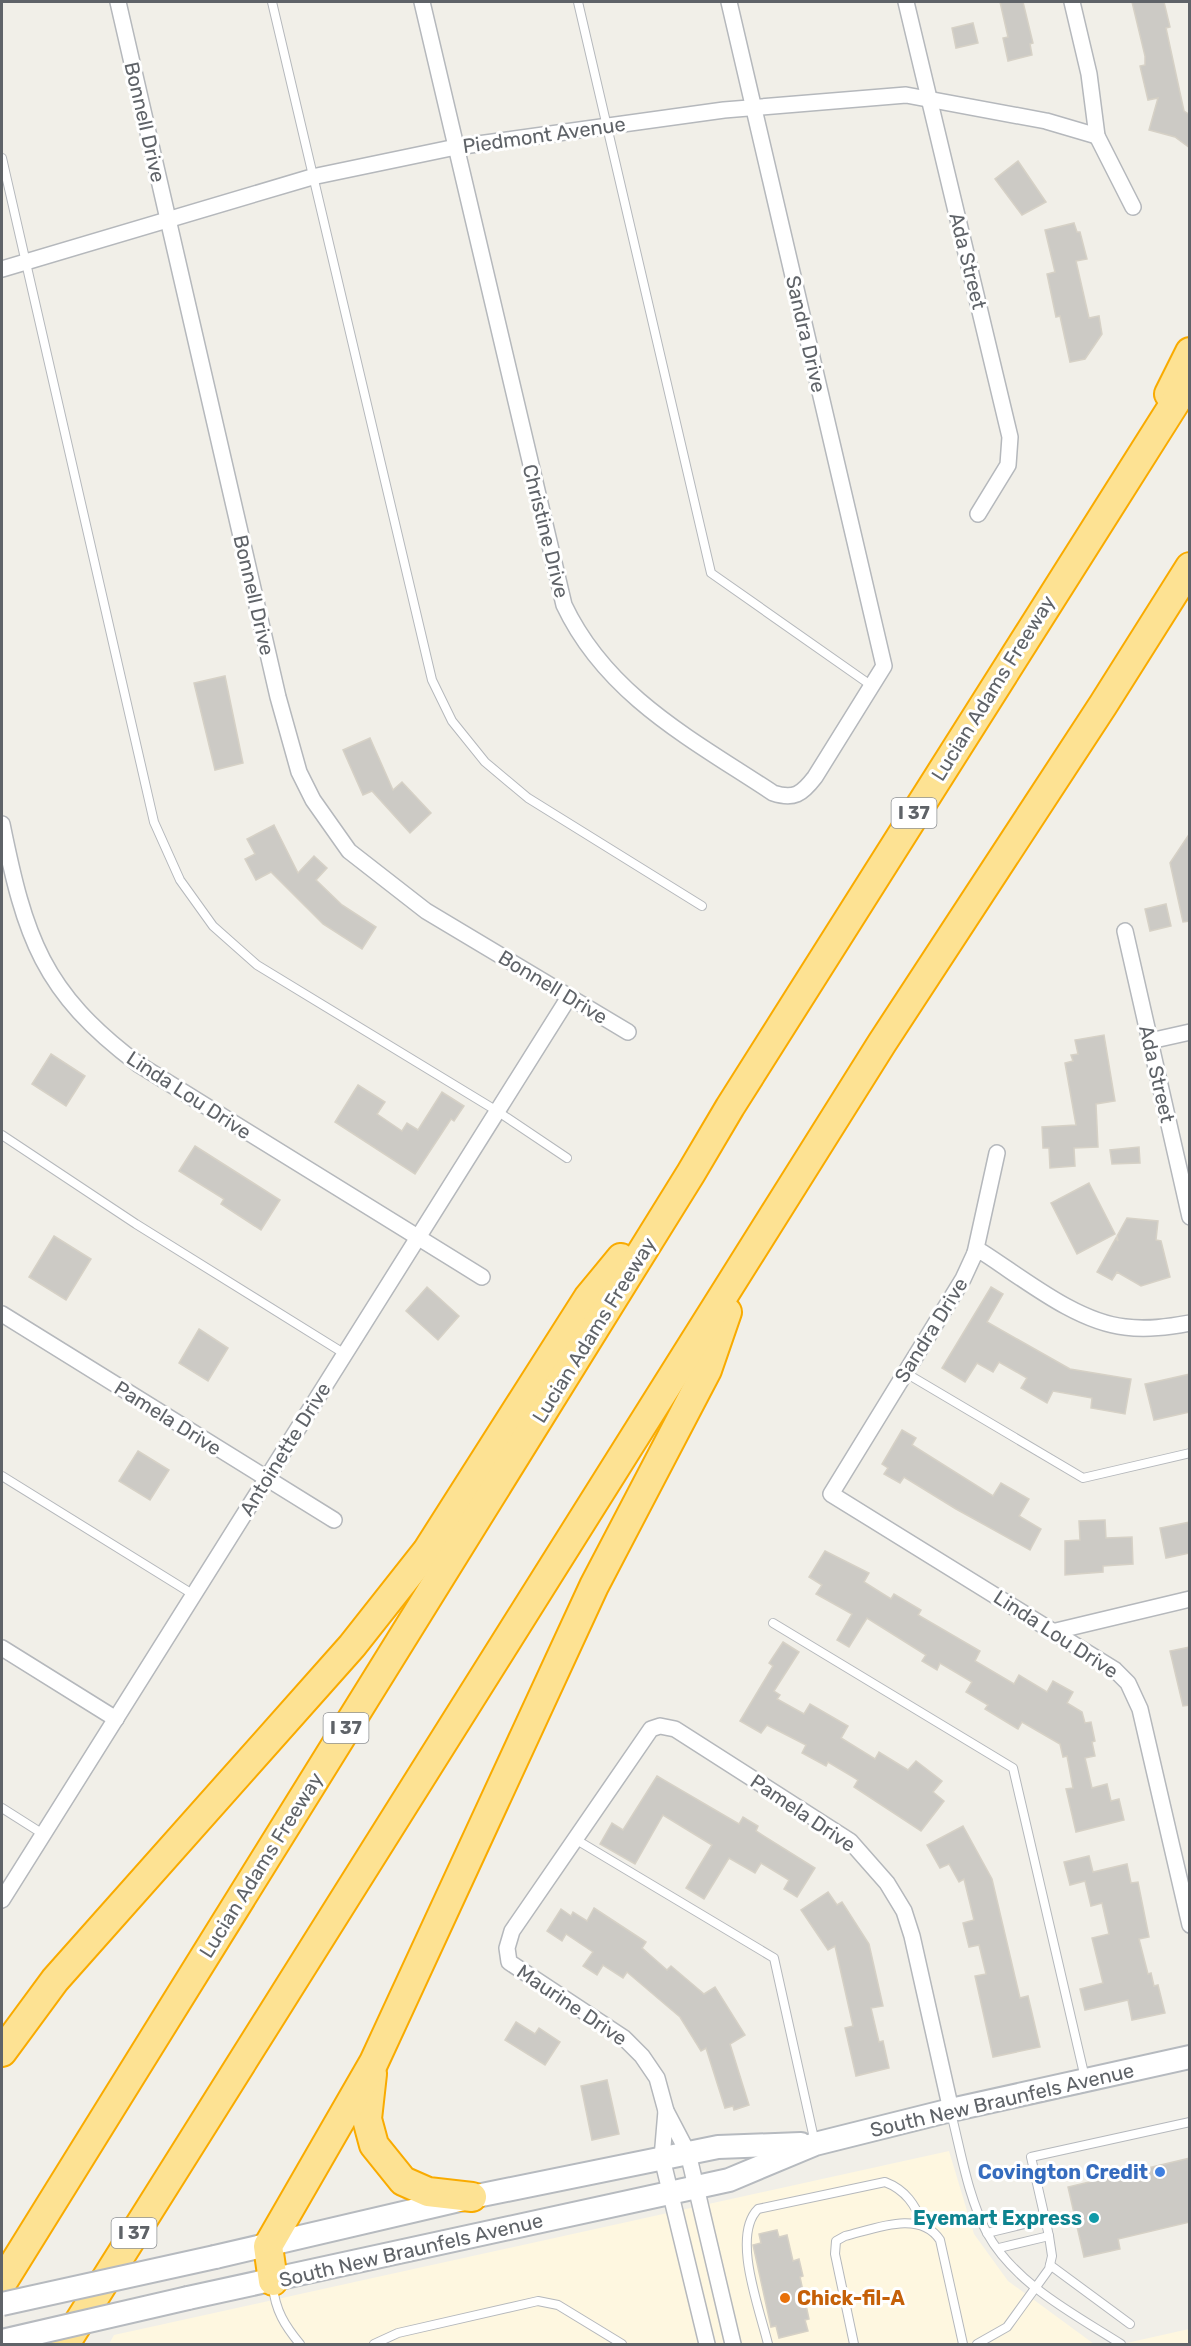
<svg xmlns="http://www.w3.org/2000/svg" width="1191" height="2346" font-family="Rubik,sans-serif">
	<rect width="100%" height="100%" fill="#f1efe8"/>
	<g fill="#fef7e0">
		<path d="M949 2151 974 2234 1008 2281 1094 2344H109L114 2335Z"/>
		<path d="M1189 2329V2344H1122Z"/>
	</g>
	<g fill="#cccac5" stroke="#d6d1c6" stroke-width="1.5">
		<path d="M1000 2H1023L1033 43 1030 44 1032 55 1008 61 1003 38 1008 37Z"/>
		<path d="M1132 2H1164L1170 27 1166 28 1184 111 1190 115V148L1175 137 1149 130 1158 98 1148 100 1140 66 1145 65V56Z"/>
		<path d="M973 23 978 43 956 48 952 28Z"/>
		<path d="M1018 161 1046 202 1022 215 995 179Z"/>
		<path d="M1074 223 1077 232H1080L1087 259 1076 261 1089 318 1099 316 1102 334 1085 359 1070 362 1060 316 1056 317 1047 274 1055 272 1045 230Z"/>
		<path d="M225 676 243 763 215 770 194 683Z"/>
		<path d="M370 738 393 790 402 782 431 813 410 833 372 791 363 795 343 750Z"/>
		<path d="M274 825 298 873 314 856 327 868 316 880 342 905 376 927 362 949 323 924 271 872 256 880 245 859 255 854 247 839Z"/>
		<path d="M1190 833V921L1183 922 1170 863Z"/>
		<path d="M1166 904 1171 926 1150 931 1145 909Z"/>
		<path d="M1104 1035 1115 1101 1096 1104 1098 1147 1074 1148 1075 1166 1050 1168 1049 1148H1043L1042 1127 1076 1125 1065 1063 1073 1061 1071 1055 1078 1054 1075 1040Z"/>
		<path d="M51 1054 85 1076 66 1106 32 1084Z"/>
		<path d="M358 1085 385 1102 377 1114 402 1131 407 1123 418 1130 442 1092 464 1106 454 1121 451 1119 415 1174 335 1122Z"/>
		<path d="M195 1146 280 1200 261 1230 221 1204 224 1199 179 1171Z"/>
		<path d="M1139 1147 1140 1163 1112 1164 1110 1150Z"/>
		<path d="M1089 1183 1115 1234 1077 1254 1051 1203Z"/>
		<path d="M1127 1218 1158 1221 1156 1240 1161 1241 1170 1277 1141 1286 1117 1272 1112 1280 1097 1272 1116 1238 1118 1241 1117 1236Z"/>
		<path d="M54 1236 91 1259 66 1300 29 1277Z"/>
		<path d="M427 1287 459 1316 438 1340 406 1311Z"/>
		<path d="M991 1287 1003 1294 987 1322 1070 1369 1131 1379 1125 1414 1091 1408 1092 1398 1053 1391 1047 1403 1021 1388 1027 1378 999 1362 993 1372 977 1363 965 1382 942 1368Z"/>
		<path d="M199 1329 228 1348 208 1381 179 1363Z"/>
		<path d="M1190 1374V1412L1154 1420 1145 1384Z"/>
		<path d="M902 1430 916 1438 912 1445 993 1496 1001 1483 1029 1499 1019 1516 1041 1529 1030 1550 956 1509 904 1477 900 1483 884 1474 888 1468 882 1464Z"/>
		<path d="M138 1451 169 1470 150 1500 119 1481Z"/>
		<path d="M1105 1520 1106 1538 1132 1537 1133 1564 1103 1566V1572L1065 1575V1541L1080 1540 1079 1521Z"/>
		<path d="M1190 1522V1553L1166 1558 1160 1528Z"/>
		<path d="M825 1551 869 1573 864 1582 891 1599 894 1594 921 1610 918 1615 980 1651 975 1661 1014 1684 1019 1675 1047 1692 1053 1681 1073 1692 1067 1703 1082 1712 1085 1723 1091 1722 1095 1741 1092 1742 1095 1756 1085 1758 1092 1788 1107 1784 1111 1801 1119 1799 1124 1820 1076 1832 1066 1789 1073 1788 1067 1756 1063 1757 1060 1744 1022 1722 1018 1729 985 1709 988 1705 966 1692 972 1682 940 1663 937 1670 922 1661 926 1655 867 1618 849 1647 837 1640 852 1614 816 1594 822 1585 809 1577Z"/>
		<path d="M783 1642 799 1652 774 1691 780 1695 777 1699 804 1714 810 1704 848 1726 841 1738 875 1759 879 1752 908 1770 916 1761 942 1781 933 1792 944 1801 921 1831 854 1787 858 1780 828 1762 826 1766 802 1753 806 1745 767 1725 761 1733 740 1721 773 1666 769 1663Z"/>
		<path d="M1190 1647V1705L1183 1706 1170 1651Z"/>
		<path d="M657 1776 739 1824 743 1817 758 1826 756 1831 815 1868 797 1897 784 1889 789 1880 761 1863 755 1873 729 1858 704 1899 686 1888 712 1845 663 1815 635 1864 600 1844 612 1823 623 1830Z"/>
		<path d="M963 1826 992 1879 1020 1998 1028 1996 1040 2047 993 2057 975 1976 986 1974 979 1945 969 1947 963 1923 974 1920 964 1879 959 1882 949 1864 940 1868 927 1845Z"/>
		<path d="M1089 1856 1093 1872 1127 1864 1131 1883 1138 1882 1149 1937 1139 1939 1148 1974 1151 1973 1154 1986 1158 1985 1165 2013 1132 2020 1128 2000 1085 2010 1080 1989 1103 1983 1092 1938 1109 1934 1102 1903 1091 1906 1085 1881 1070 1885 1064 1862Z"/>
		<path d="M828 1892 837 1905 842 1902 869 1944 883 2006 871 2008 879 2042 883 2041 889 2068 856 2076 845 2028 853 2026 835 1946 828 1950 801 1910Z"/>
		<path d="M594 1908 646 1942 642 1948 667 1970 671 1966 704 1994 715 1987 745 2035 730 2044 749 2105 734 2110 733 2106 725 2108 706 2048 701 2051 680 2017 627 1972 623 1978 603 1965 597 1975 583 1966 593 1952 566 1934 562 1941 547 1931 561 1909 571 1916 573 1912 587 1921Z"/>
		<path d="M516 2022 535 2034 539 2028 560 2042 545 2065 505 2040Z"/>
		<path d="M607 2080 619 2134 592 2140 581 2086Z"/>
		<path d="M1190 2158V2222L1118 2239 1120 2249 1084 2257 1068 2187Z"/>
		<path d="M777 2230 779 2237 787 2235 793 2261 799 2259 803 2276 800 2277 809 2319 805 2320 808 2331 779 2338 776 2326 771 2327 753 2245 761 2243 759 2234Z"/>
	</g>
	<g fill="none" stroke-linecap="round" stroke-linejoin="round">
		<g stroke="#b5b8bc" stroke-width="10">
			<g id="lane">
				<path d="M272 2 432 680 452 721 485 762 528 798 702 906"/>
				<path d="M578 2 711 573 872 686"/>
				<path d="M2 158 154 822 180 880 213 926 257 965 497 1111 567 1158"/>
				<path d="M2 1135 136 1224 345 1354"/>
				<path d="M904 1372 1083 1478 1190 1453"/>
				<path d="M2 1476 194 1595"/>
				<path d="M773 1623 1013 1768 1085 2078"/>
				<path d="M2 1808 43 1834"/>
				<path d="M575 1839 774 1958 815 2143"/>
				<path d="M951 2113C961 2152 968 2197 987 2233 1015 2284 1074 2314 1121 2344"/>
				<path d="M987 2233 1045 2219"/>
				<path d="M999 2248 1049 2236"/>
				<path d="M1050 2265 1130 2324"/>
				<path d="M273 2286C275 2310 285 2326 300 2344"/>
				<path d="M374 2344 398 2333 538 2301 558 2305 622 2344"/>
				<path d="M768 2344C760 2310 731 2236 758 2209L885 2182C906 2190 915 2205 923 2224"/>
				<path d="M854 2344 835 2254 836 2241 845 2236C874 2229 920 2209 940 2240L963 2344"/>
				<path d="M977 2344 1007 2327 1049 2269 1052 2256 1049 2236 1031 2157 1190 2122"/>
			</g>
		</g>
		<g stroke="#b5b8bc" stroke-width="18">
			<g id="street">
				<path d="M118 2 278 697 299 772 313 800 349 851 426 911 628 1032"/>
				<path d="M422 2 564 605C607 696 693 740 773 793 794 800 802 794 815 777L884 666 729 2"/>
				<path d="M906 2 1010 437 1008 465 978 514"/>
				<path d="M1072 2 1089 74 1097 136 1133 207"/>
				<path d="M2 269 312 177 456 147 724 110 906 95 1046 121 1097 136"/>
				<path d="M2 824C25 937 42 992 138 1064L482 1277"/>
				<path d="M1125 931 1190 1217"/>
				<path d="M1150 1041 1190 1032"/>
				<path d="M997 1153 975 1253 963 1279 831 1494 1115 1670 1128 1683 1140 1709 1190 1925"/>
				<path d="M975 1253 982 1252C1023 1278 1076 1322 1125 1327 1147 1330 1168 1327 1190 1323"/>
				<path d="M2 1314 334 1520"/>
				<path d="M1056 1631 1190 1599"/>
				<path d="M2 1648 116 1719"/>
				<path d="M2 1900 569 997"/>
				<path d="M666 2111 662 2158 707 2344"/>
				<path d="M733 2344 688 2153 666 2111 657 2078 642 2056 624 2038 509 1962 507 1948 512 1931 651 1729 660 1726 675 1729 850 1841 887 1883 904 1911 912 1936 951 2110"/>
			</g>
		</g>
		<g stroke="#b6babf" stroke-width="26">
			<g id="secondary">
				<path d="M215 2257 472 2197 718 2147 801 2144"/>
				<path d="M188 2298 729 2180 815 2144 951 2110 1190 2057"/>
			</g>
		</g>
		<g stroke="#f9ab00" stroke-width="32">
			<g id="highway">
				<path d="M1169 394 1190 352"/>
				<path d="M2 2052 55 1980 352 1646 427 1551 588 1298 621 1258"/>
				<path d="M372 2074 367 2119 374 2145 403 2181 428 2192 472 2197"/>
				<path d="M273 2281 268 2246 374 2062 594 1586 707 1370 727 1312"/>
				<path d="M2 2283 691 1173 730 1107 1190 379"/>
				<path d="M65 2344 882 1043 1103 705 1190 567"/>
			</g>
		</g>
		<use href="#lane" stroke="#fff" stroke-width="8"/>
		<use href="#street" stroke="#fff" stroke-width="15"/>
		<use href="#secondary" stroke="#fff" stroke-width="22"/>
		<use href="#highway" stroke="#fde293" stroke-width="28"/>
		<g stroke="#b6babf" stroke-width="26" stroke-linecap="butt">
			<g id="secondary-bridge">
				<path d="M2 2304 215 2257"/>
				<path d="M2 2341 188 2298"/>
			</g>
		</g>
		<use href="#secondary-bridge" stroke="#fff" stroke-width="22"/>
	</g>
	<circle fill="#3f7fe0" stroke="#fff" stroke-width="2" cx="1160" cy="2172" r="6"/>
	<circle fill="#0f9aa8" stroke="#fff" stroke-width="2" cx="1094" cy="2218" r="6"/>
	<circle fill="#e8710a" stroke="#fff" stroke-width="2" cx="785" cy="2298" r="6"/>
	<g text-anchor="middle" stroke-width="6" stroke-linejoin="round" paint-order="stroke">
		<g fill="#fff" stroke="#8f9295" stroke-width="1.5">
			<rect x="891.5" y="798" width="45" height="30" rx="4.5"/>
			<rect x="323.5" y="1713" width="45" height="30" rx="4.5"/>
			<rect x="111.5" y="2218" width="45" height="30" rx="4.5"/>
		</g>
		<g font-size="18" font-weight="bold" fill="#5f6368">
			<text x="914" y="819">I 37</text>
			<text x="346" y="1734">I 37</text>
			<text x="134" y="2239">I 37</text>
		</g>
		<g font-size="20" fill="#5f6368" stroke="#fff">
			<text transform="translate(145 122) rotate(77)" y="7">Bonnell Drive</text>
			<text transform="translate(544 135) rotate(-8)" y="7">Piedmont Avenue</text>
			<text transform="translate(968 261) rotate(76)" y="7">Ada Street</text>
			<text transform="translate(806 334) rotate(77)" y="7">Sandra Drive</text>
			<text transform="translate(546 531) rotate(76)" y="7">Christine Drive</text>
			<text transform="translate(254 595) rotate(77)" y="7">Bonnell Drive</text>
			<text transform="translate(993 688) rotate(-58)" y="7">Lucian Adams Freeway</text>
			<text transform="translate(553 987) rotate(31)" y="7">Bonnell Drive</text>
			<text transform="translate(1157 1074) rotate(77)" y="7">Ada Street</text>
			<text transform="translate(189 1095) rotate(33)" y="7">Linda Lou Drive</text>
			<text transform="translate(594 1330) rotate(-58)" y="7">Lucian Adams Freeway</text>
			<text transform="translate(931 1330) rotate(-58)" y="7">Sandra Drive</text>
			<text transform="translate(168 1418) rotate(32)" y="7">Pamela Drive</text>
			<text transform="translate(285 1449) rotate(-58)" y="7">Antoinette Drive</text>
			<text transform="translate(1056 1634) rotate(33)" y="7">Linda Lou Drive</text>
			<text transform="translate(803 1813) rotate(34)" y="7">Pamela Drive</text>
			<text transform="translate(261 1865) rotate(-58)" y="7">Lucian Adams Freeway</text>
			<text transform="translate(572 2005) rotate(34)" y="7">Maurine Drive</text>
			<text transform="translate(1002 2100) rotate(-13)" y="7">South New Braunfels Avenue</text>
			<text transform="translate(411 2250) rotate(-13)" y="7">South New Braunfels Avenue</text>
		</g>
		<g font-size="20" font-weight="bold" fill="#366cbe" stroke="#fff" text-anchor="end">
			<text x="1148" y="2179">Covington Credit</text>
		</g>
		<g font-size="20" font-weight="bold" fill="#0d838f" stroke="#fff" text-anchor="end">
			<text x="1082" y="2225">Eyemart Express</text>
		</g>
		<g font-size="20" font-weight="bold" fill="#c56008" stroke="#fff" text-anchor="start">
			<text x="797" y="2305">Chick-fil-A</text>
		</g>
	</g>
	<rect width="1191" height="2346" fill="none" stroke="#5f6368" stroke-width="6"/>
</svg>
